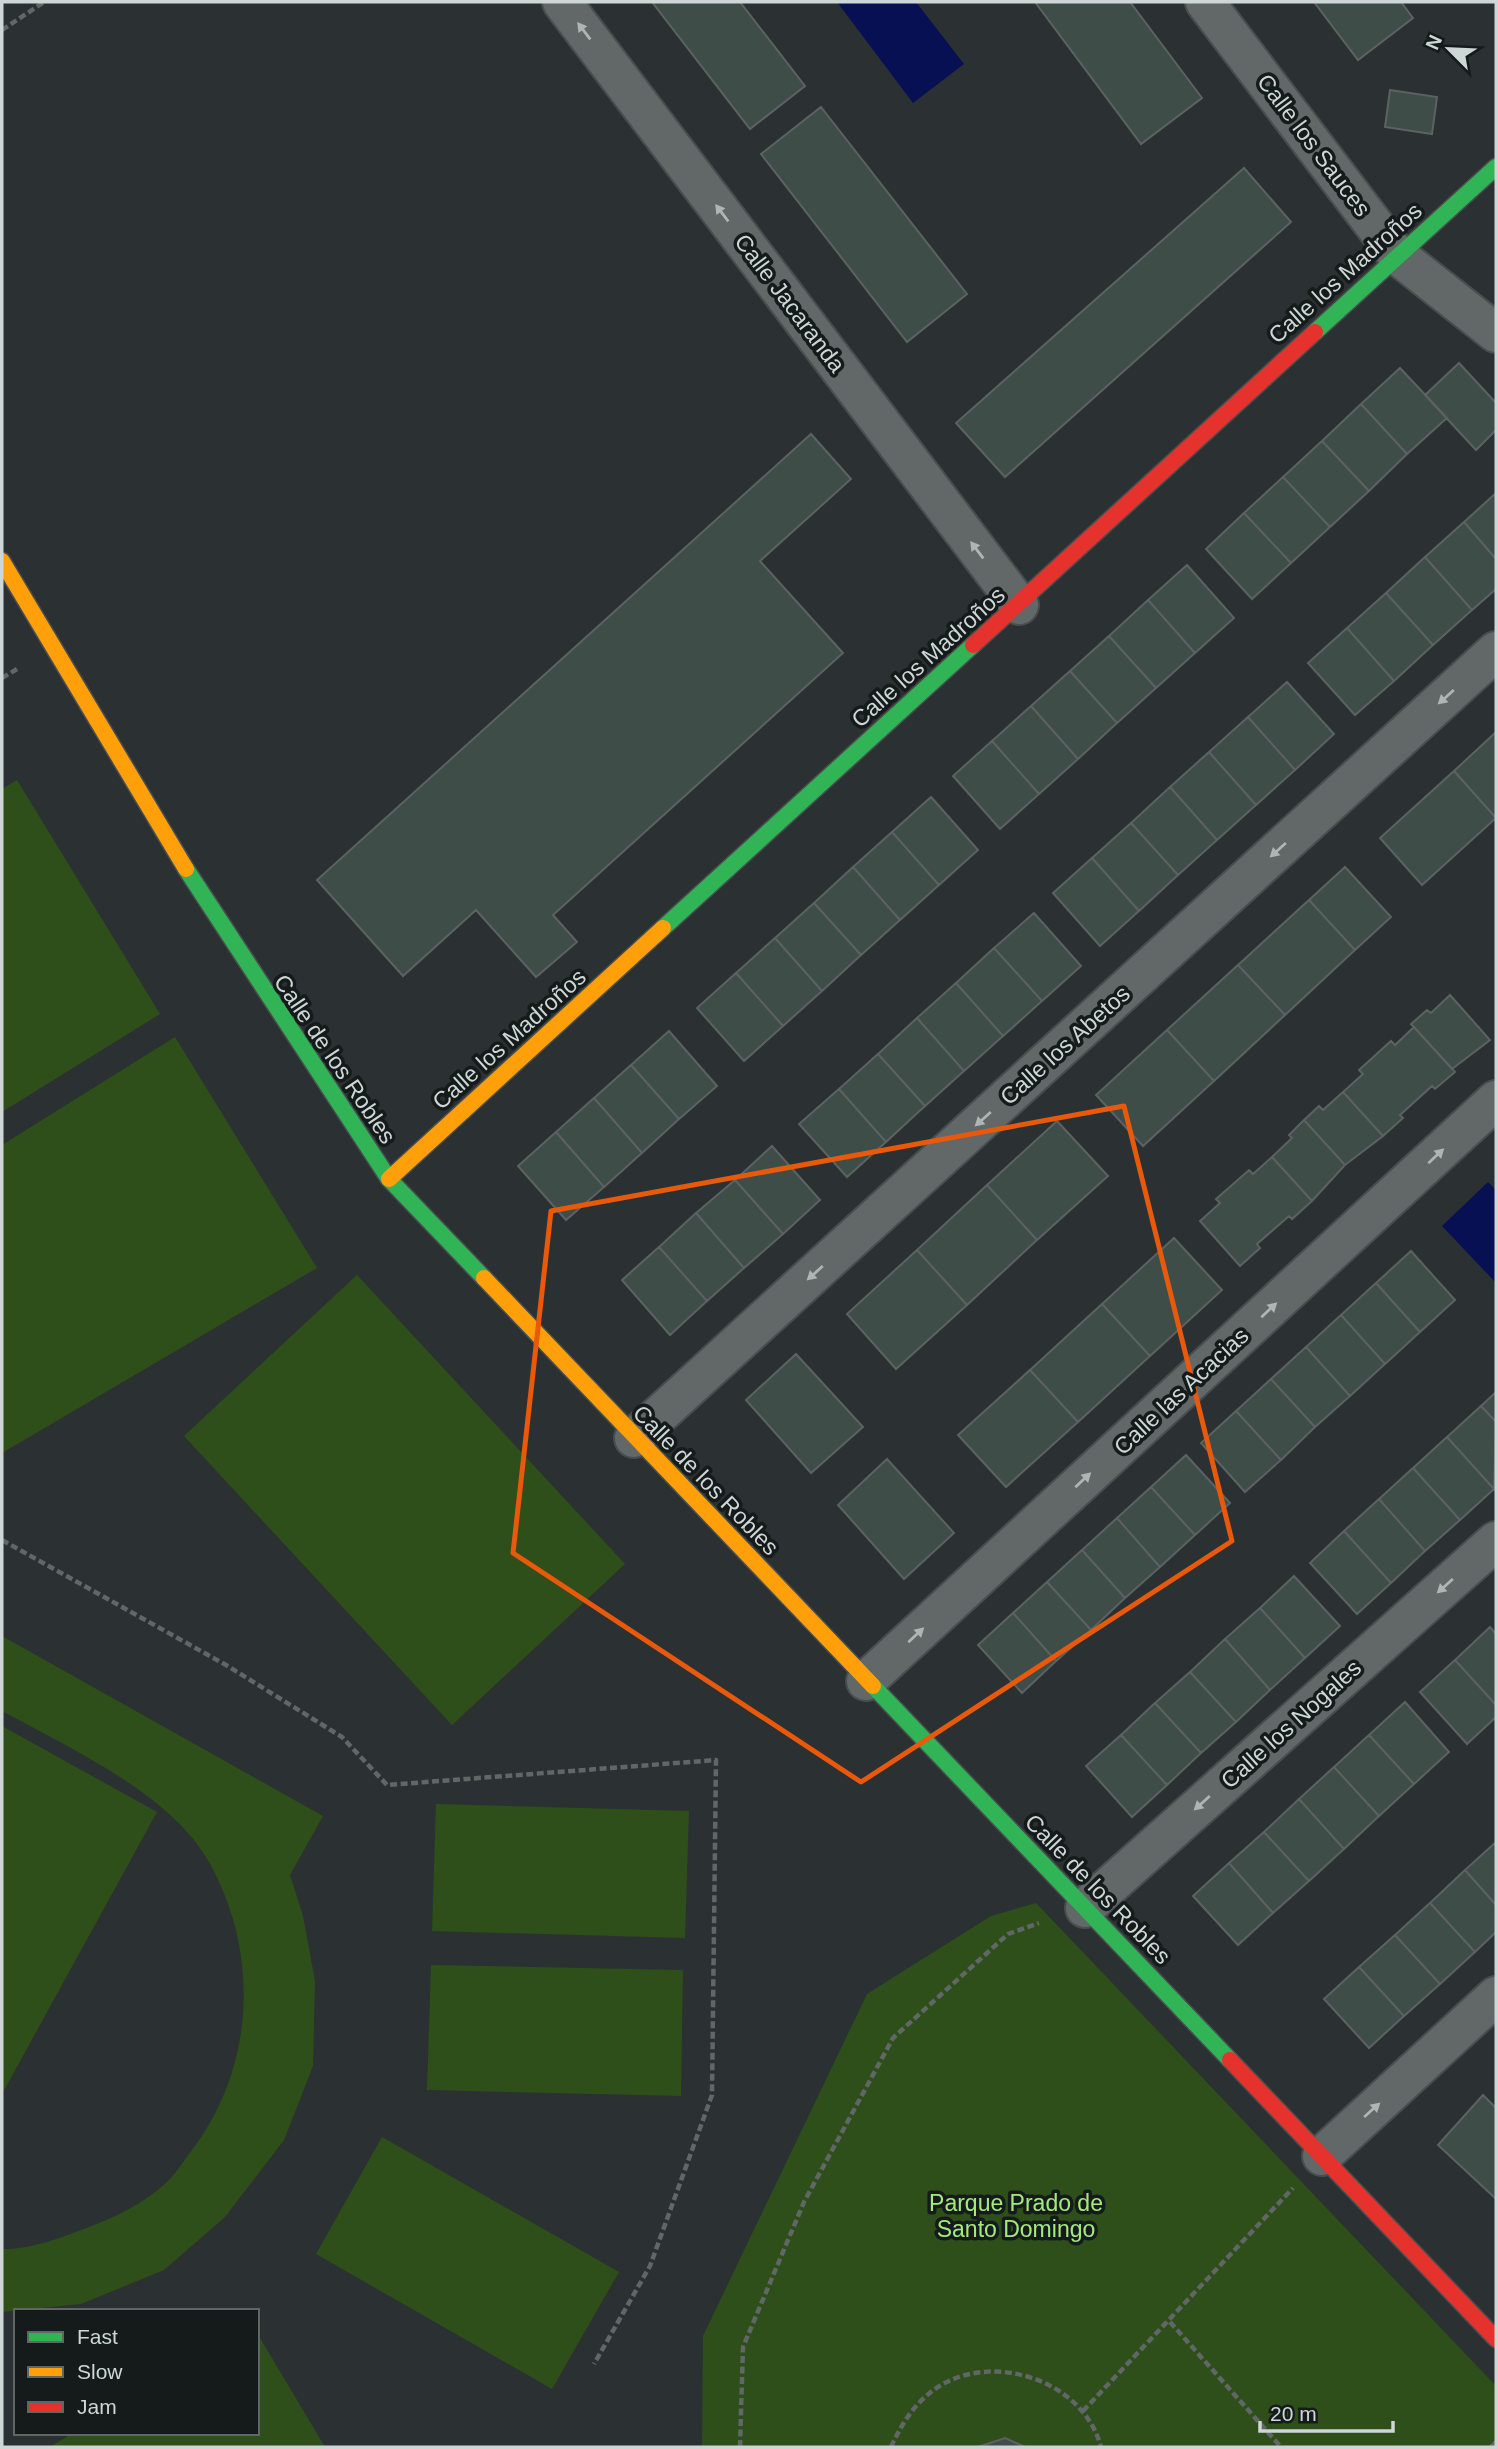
<svg xmlns="http://www.w3.org/2000/svg" width="1498" height="2449" font-family="Arial,sans-serif">
	<rect width="100%" height="100%" fill="#2b3132"/>
	<path fill="#2e4f19" d="M17 780 160 1014 2 1112V789Z
		M175 1037 317 1268 2 1453V1145Z
		M357 1275 625 1564 452 1725 184 1436Z
		M2 1636 323 1816 290 1875 303 1916 315 1981 313 2066 284 2140 225 2217 164 2270 81 2304 2 2312V2249C30 2250 63 2237 89 2227 116 2217 144 2203 166 2183 175 2175 182 2163 189 2154 255 2070 261 1955 209 1862 170 1793 69 1748 2 1711Z
		M2 1726 157 1812 2 2094Z
		M436 1804 689 1811 685 1938 432 1931Z
		M1036 1903 1496 2386V2447H702L703 2336 867 1994 991 1916Z
		M431 1965 683 1970 681 2096 427 2090Z
		M382 2137 619 2272 552 2389 316 2254Z
		M257 2333 325 2447H50L73 2433H257Z"/>
	<path fill="#081054" d="M837 2H916L964 64 913 103Z
		M1488 1182 1496 1190V1283L1442 1226Z"/>
	<path fill="#3f4d49" stroke="#5c6261" stroke-width="2" d="M652 2H740L805 86 750 129Z
		M1035 2H1130L1202 98 1141 144Z
		M1314 2H1401L1413 18 1358 60Z
		M1390 90 1437 97 1432 134 1385 127Z
		M821 107 967 294 907 342 761 154Z
		M1244 168 1291 222 1005 477 956 423Z
		M1459 363 1496 403V430L1476 450 1425 395Z
		M1400 368 1447 418 1407 454 1361 404Z
		M1361 404 1407 454 1369 491 1322 441Z
		M811 434 851 479 760 561 843 653 553 915 577 942 536 977 476 910 403 976 317 880Z
		M1322 441 1369 491 1330 527 1283 477Z
		M1283 477 1330 527 1291 563 1244 513Z
		M1496 493V559L1464 522Z
		M1244 513 1291 563 1252 599 1206 549Z
		M1464 522 1496 559V589L1472 610 1425 557Z
		M1425 557 1472 610 1433 645 1386 593Z
		M1187 565 1234 618 1195 653 1148 600Z
		M1386 593 1433 645 1394 681 1347 628Z
		M1148 600 1195 653 1156 688 1109 636Z
		M1347 628 1394 681 1355 715 1308 663Z
		M1109 636 1156 688 1117 723 1070 671Z
		M1070 671 1117 723 1078 759 1031 706Z
		M1287 682 1334 734 1295 770 1248 717Z
		M1031 706 1078 759 1039 794 992 741Z
		M1248 717 1295 770 1256 805 1209 752Z
		M1496 732V818L1454 771Z
		M992 741 1039 794 1000 829 953 776Z
		M1209 752 1256 805 1217 840 1170 787Z
		M1454 771 1496 818 1422 885 1380 838Z
		M1170 787 1217 840 1178 875 1131 823Z
		M931 797 978 850 939 885 892 832Z
		M1131 823 1178 875 1139 911 1092 858Z
		M892 832 939 885 900 920 853 867Z
		M1092 858 1139 911 1100 946 1053 893Z
		M853 867 900 920 861 955 814 903Z
		M1345 867 1391 917 1355 950 1309 900Z
		M1309 900 1355 950 1285 1015 1238 965Z
		M814 903 861 955 822 991 775 938Z
		M1034 913 1081 966 1042 1001 994 948Z
		M775 938 822 991 783 1026 736 973Z
		M994 948 1042 1001 1003 1036 956 983Z
		M1238 965 1285 1015 1214 1081 1167 1030Z
		M736 973 783 1026 744 1061 697 1008Z
		M956 983 1003 1036 964 1071 917 1018Z
		M1450 995 1490 1040 1452 1069 1411 1024 1427 1010 1431 1013Z
		M917 1018 964 1071 925 1106 878 1054Z
		M1414 1027 1455 1072 1435 1089 1432 1086 1400 1115 1403 1118 1383 1136 1343 1092 1363 1074 1359 1070 1391 1041 1395 1045Z
		M1167 1030 1214 1081 1143 1146 1096 1095Z
		M669 1031 717 1086 679 1119 631 1065Z
		M878 1054 925 1106 886 1142 839 1089Z
		M631 1065 679 1119 642 1153 594 1098Z
		M839 1089 886 1142 847 1177 799 1124Z
		M1343 1092 1383 1136 1345 1165 1304 1120 1319 1106 1323 1110Z
		M594 1098 642 1153 604 1187 556 1132Z
		M1304 1120 1345 1165 1312 1201 1272 1157 1292 1138 1289 1135Z
		M1057 1121 1108 1176 1037 1240 987 1185Z
		M556 1132 604 1187 566 1220 518 1166Z
		M772 1146 820 1200 783 1234 735 1180Z
		M1272 1157 1312 1201 1292 1219 1289 1216 1257 1244 1260 1248 1240 1266 1200 1221 1220 1203 1216 1199 1249 1170 1253 1174Z
		M735 1180 783 1234 744 1268 696 1213Z
		M987 1185 1037 1240 967 1305 917 1250Z
		M696 1213 744 1268 707 1301 659 1247Z
		M1174 1238 1222 1290 1150 1356 1102 1304Z
		M659 1247 707 1301 670 1335 622 1280Z
		M917 1250 967 1305 896 1369 847 1314Z
		M1411 1251 1455 1300 1420 1332 1376 1283Z
		M1376 1283 1420 1332 1385 1364 1341 1315Z
		M1102 1304 1150 1356 1078 1422 1030 1370Z
		M1341 1315 1385 1364 1350 1396 1306 1347Z
		M1306 1347 1350 1396 1315 1427 1271 1379Z
		M796 1354 863 1427 811 1473 746 1400Z
		M1030 1370 1078 1422 1006 1487 958 1435Z
		M1271 1379 1315 1427 1281 1460 1236 1411Z
		M1496 1392V1422L1481 1406Z
		M1481 1406 1496 1422 1494 1489 1447 1437Z
		M1236 1411 1281 1460 1245 1492 1201 1443Z
		M1447 1437 1494 1489 1460 1520 1413 1468Z
		M1186 1455 1230 1503 1195 1535 1151 1487Z
		M887 1459 954 1533 904 1579 838 1505Z
		M1413 1468 1460 1520 1425 1551 1379 1499Z
		M1151 1487 1195 1535 1160 1567 1117 1518Z
		M1379 1499 1425 1551 1391 1583 1344 1531Z
		M1117 1518 1160 1567 1125 1598 1082 1550Z
		M1344 1531 1391 1583 1357 1614 1310 1563Z
		M1082 1550 1125 1598 1091 1630 1047 1582Z
		M1294 1576 1340 1626 1305 1658 1260 1608Z
		M1047 1582 1091 1630 1056 1661 1013 1613Z
		M1260 1608 1305 1658 1270 1690 1225 1639Z
		M1013 1613 1056 1661 1022 1693 978 1645Z
		M1490 1627 1496 1634V1705L1455 1660Z
		M1225 1639 1270 1690 1236 1722 1190 1672Z
		M1455 1660 1496 1705V1717L1467 1744 1420 1692Z
		M1190 1672 1236 1722 1201 1753 1155 1703Z
		M1405 1702 1449 1752 1414 1784 1369 1735Z
		M1155 1703 1201 1753 1167 1785 1121 1735Z
		M1121 1735 1167 1785 1132 1817 1086 1766Z
		M1369 1735 1414 1784 1379 1816 1334 1767Z
		M1334 1767 1379 1816 1344 1849 1299 1799Z
		M1299 1799 1344 1849 1309 1881 1264 1832Z
		M1264 1832 1309 1881 1273 1913 1229 1863Z
		M1496 1842V1905L1465 1870Z
		M1229 1863 1273 1913 1238 1945 1193 1896Z
		M1465 1870 1496 1905V1932L1475 1952 1430 1903Z
		M1430 1903 1475 1952 1440 1984 1395 1935Z
		M1395 1935 1440 1984 1404 2016 1359 1967Z
		M1359 1967 1404 2016 1369 2048 1324 1999Z
		M1483 2095 1496 2108V2199L1438 2145Z
		M1005 2438 1025 2447H978Z"/>
	<g fill="none" stroke-linecap="round" stroke-linejoin="round">
		<defs>
			<path id="street" d="M562 2 1019 605
				M1205 2 1397 255 1496 333
				M634 1438 1496 651
				M866 1681 1496 1100
				M1085 1908 1496 1541
				M1322 2156 1496 1996"/>
			<path id="fast" d="M1315 332 1496 167
				M186 869 389 1179 484 1278
				M663 928 973 645
				M873 1686 1230 2060"/>
			<path id="slow" d="M2 561 186 869
				M389 1179 663 928
				M484 1278 873 1686"/>
			<path id="jam" d="M973 645 1315 332
				M1230 2060 1496 2339"/>
		</defs>
		<use href="#street" stroke="#484e4f" stroke-width="42"/>
		<use href="#fast" stroke="#484e4f" stroke-width="19"/>
		<use href="#slow" stroke="#484e4f" stroke-width="19"/>
		<use href="#jam" stroke="#484e4f" stroke-width="19"/>
		<path stroke="#616667" stroke-width="4.5" stroke-dasharray="7 3.5" stroke-linecap="butt" d="M2 30 44 2
			M2 678 17 669
			M2 1540 226 1665 342 1737 387 1785 716 1760 712 2095 650 2266 594 2364
			M1170 2322 1281 2447
			M1083 2411 1293 2188
			M740 2447 743 2347 804 2202 893 2038 1008 1934 1039 1923
			M891 2447C900 2428 909 2412 924 2398 978 2346 1082 2375 1101 2447
			M1491 2447 1496 2442"/>
		<use href="#street" stroke="#626768" stroke-width="38"/>
		<use href="#fast" stroke="#30b455" stroke-width="16"/>
		<use href="#slow" stroke="#ff9f0a" stroke-width="16"/>
		<use href="#jam" stroke="#e5322d" stroke-width="16"/>
	</g>
	<defs><path id="oneway-solid" d="M-6-.8H1V-3.2L6.5 0L1 3.2V.8H-6Z" transform="scale(1.75)"/></defs>
	<g fill="#aeb5b5">
		<use href="#oneway-solid" transform="translate(584 31) rotate(-127)"/>
		<use href="#oneway-solid" transform="translate(722 213) rotate(-127)"/>
		<use href="#oneway-solid" transform="translate(977 550) rotate(-127)"/>
		<use href="#oneway-solid" transform="translate(1446 697) rotate(138)"/>
		<use href="#oneway-solid" transform="translate(1278 850) rotate(138)"/>
		<use href="#oneway-solid" transform="translate(983 1119) rotate(138)"/>
		<use href="#oneway-solid" transform="translate(1436 1156) rotate(-43)"/>
		<use href="#oneway-solid" transform="translate(815 1273) rotate(138)"/>
		<use href="#oneway-solid" transform="translate(1269 1310) rotate(-43)"/>
		<use href="#oneway-solid" transform="translate(1083 1480) rotate(-43)"/>
		<use href="#oneway-solid" transform="translate(1445 1586) rotate(138)"/>
		<use href="#oneway-solid" transform="translate(916 1635) rotate(-43)"/>
		<use href="#oneway-solid" transform="translate(1202 1803) rotate(138)"/>
		<use href="#oneway-solid" transform="translate(1372 2110) rotate(-42)"/>
	</g>
	<path fill="none" stroke="#e8590c" stroke-width="5" stroke-linejoin="round" d="M1124 1106 1232 1541 861 1782 513 1553 551 1211Z"/>
	<g text-anchor="middle" dominant-baseline="central" stroke-width="7" stroke-linejoin="round" paint-order="stroke">
		<g font-size="23" fill="#ced6d6" stroke="#151b1b">
			<text transform="translate(1314 145) rotate(53)">Calle los Sauces</text>
			<text transform="translate(1345 273) rotate(-42)">Calle los Madroños</text>
			<text transform="translate(790 303) rotate(53)">Calle Jacaranda</text>
			<text transform="translate(928 657) rotate(-42)">Calle los Madroños</text>
			<text transform="translate(509 1039) rotate(-42)">Calle los Madroños</text>
			<text transform="translate(1065 1045) rotate(-42)">Calle los Abetos</text>
			<text transform="translate(335 1059) rotate(56)">Calle de los Robles</text>
			<text transform="translate(1181 1391) rotate(-43)">Calle las Acacias</text>
			<text transform="translate(706 1480) rotate(46)">Calle de los Robles</text>
			<text transform="translate(1291 1724) rotate(-42)">Calle los Nogales</text>
			<text transform="translate(1098 1889) rotate(46)">Calle de los Robles</text>
		</g>
		<g font-size="23" fill="#a3e97c" stroke="#151b1b">
			<text x="1016" y="2203">Parque Prado de<tspan x="1016" dy="26">Santo Domingo</tspan></text>
		</g>
	</g>
	<rect width="1498" height="2449" fill="none" stroke="#ced6d6" stroke-width="7"/>
	<rect x="14" y="2309" width="245" height="126" fill="#151b1b" stroke="#5f6666" stroke-width="2"/>
	<rect x="28" y="2332" width="35" height="10" fill="#30b455" stroke="#5f6666" stroke-width="2"/>
	<text x="77" y="2344" font-size="21" fill="#ced6d6">Fast</text>
	<rect x="28" y="2367" width="35" height="10" fill="#ff9f0a" stroke="#5f6666" stroke-width="2"/>
	<text x="77" y="2379" font-size="21" fill="#ced6d6">Slow</text>
	<rect x="28" y="2402" width="35" height="10" fill="#e5322d" stroke="#5f6666" stroke-width="2"/>
	<text x="77" y="2414" font-size="21" fill="#ced6d6">Jam</text>
	<g transform="translate(1449 49) rotate(294)" stroke="#151b1b" stroke-width="5" paint-order="stroke">
	<path d="M0-5L12 26L0 18L-12 26Z" fill="#ced6d6"/>
	<text y="-10" font-size="19" font-weight="bold" text-anchor="middle" fill="#ced6d6">N</text>
	</g>
	<path d="M1260 2421v10h133v-10" fill="none" stroke="#ced6d6" stroke-width="3.5"/>
	<text x="1270" y="2421" font-size="21" fill="#ced6d6" stroke="#151b1b" stroke-width="5" paint-order="stroke">20 m</text>
</svg>
